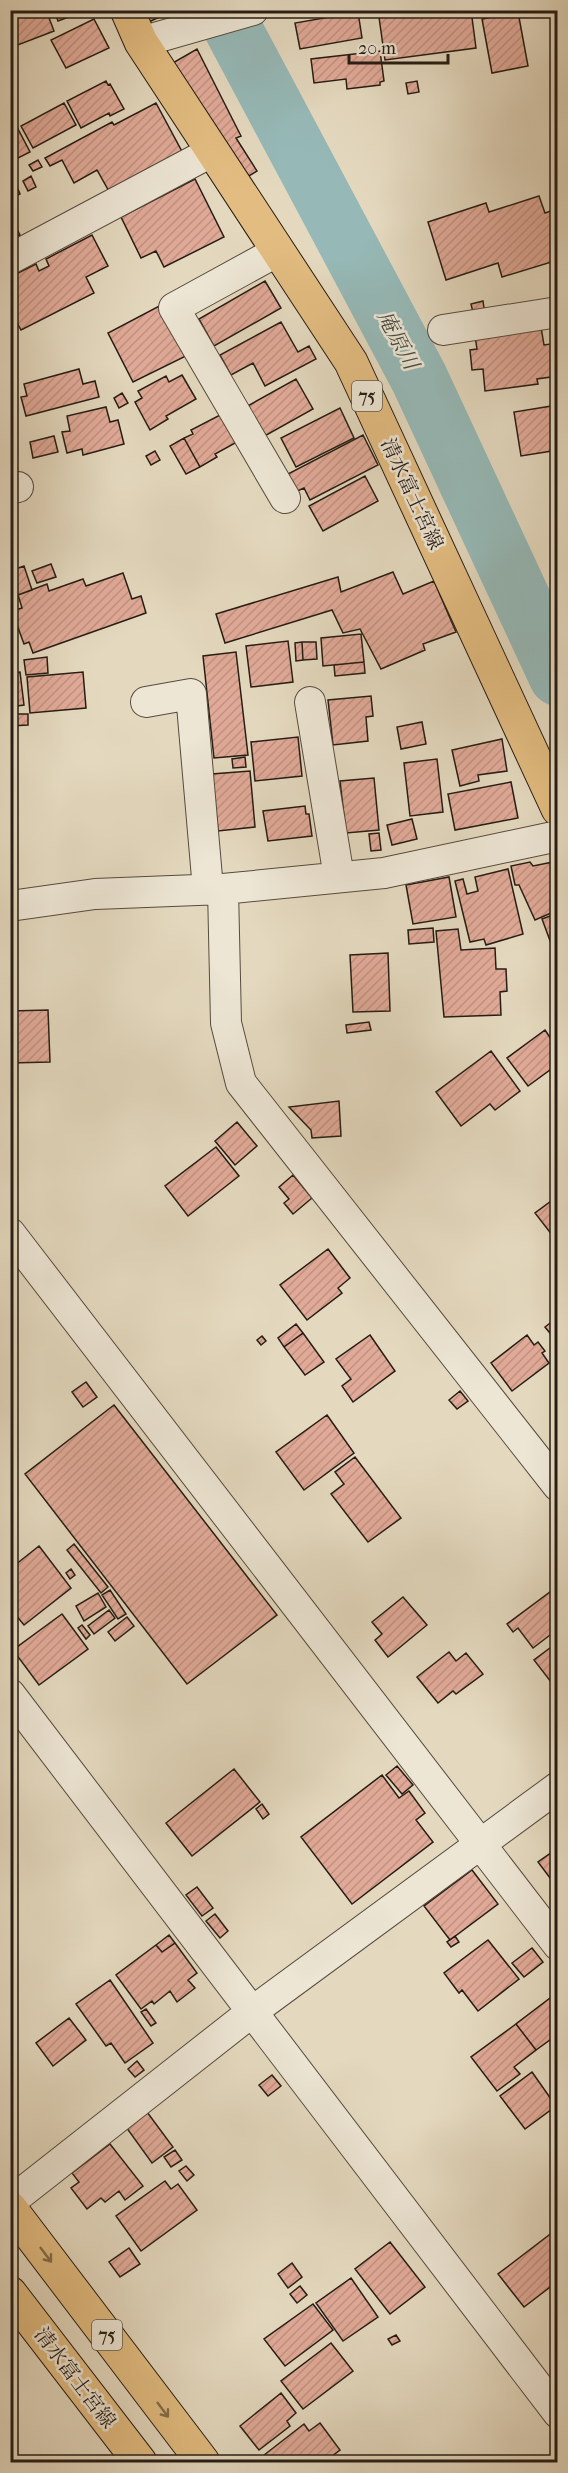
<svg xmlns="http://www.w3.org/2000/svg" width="568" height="2473" font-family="'IM FELL French Canon','Noto Serif JP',serif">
	<defs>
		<pattern id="building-hatch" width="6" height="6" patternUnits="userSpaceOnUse" patternTransform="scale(1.5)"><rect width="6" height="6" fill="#e1aa98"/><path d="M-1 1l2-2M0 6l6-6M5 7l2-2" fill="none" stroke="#c19282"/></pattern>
	</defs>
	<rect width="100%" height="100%" fill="#e4d9bf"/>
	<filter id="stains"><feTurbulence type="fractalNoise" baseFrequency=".00333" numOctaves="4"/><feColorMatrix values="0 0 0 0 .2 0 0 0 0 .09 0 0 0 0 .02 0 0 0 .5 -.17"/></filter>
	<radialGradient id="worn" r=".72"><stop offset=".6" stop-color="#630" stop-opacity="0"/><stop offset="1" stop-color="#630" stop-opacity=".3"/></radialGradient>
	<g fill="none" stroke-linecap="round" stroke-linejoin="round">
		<path stroke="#96b9b7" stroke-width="58" d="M223 10 419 378 558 677"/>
	</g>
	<path fill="url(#building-hatch)" stroke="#261c14" stroke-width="1.5" d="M10 10H46L54 31 10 48Z
		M54 10H72L74 15 58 21Z
		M143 10H174L149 22Z
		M378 10H471L476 48 385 60Z
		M358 12 362 38 300 49 295 23Z
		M518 12 528 66 492 73 482 19Z
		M94 19 109 48 66 68 51 40Z
		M197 49 241 136 236 138 257 171 244 179 171 64Z
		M380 51 384 81 380 82V85L347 89 346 79 314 83 311 59Z
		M106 81 108 85 110 84 124 109 110 116 109 113 81 128 67 101Z
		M417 81 419 92 408 94 406 83Z
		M64 103 76 125 33 148 21 126Z
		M156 103 186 159 110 193 97 170 74 183 62 160 50 166 45 158 112 122 114 125Z
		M17 127 30 152 10 162V131Z
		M38 160 42 167 33 171 29 165Z
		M12 175 20 194 10 199V176Z
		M31 176 36 187 28 191 23 181Z
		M195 179 224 237 164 267 156 251 141 258 121 217Z
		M539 196 545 213 554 210 558 222V260L502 277 498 263 446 280 428 222 486 203 489 212Z
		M10 215 20 235 10 239Z
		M92 235 108 266 86 277 94 293 21 330 10 310V277L36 264 39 271 49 266 46 259Z
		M265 281 281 308 214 346 199 319Z
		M483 301 485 315 474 317 471 304Z
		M165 303 190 354 133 382 108 333Z
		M281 322 298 352 309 346 316 359 265 386 253 363 231 375 220 355Z
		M541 327 544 345 558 343V376L537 379 538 384 485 391 483 369 472 370 470 350 477 349 475 336Z
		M79 369 83 384 95 381 99 397 26 416 21 397 27 396 24 384Z
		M182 375 196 399 166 416 168 419 150 430 135 402 142 398 138 391 166 376 169 382Z
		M296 379 313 409 261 438 244 408Z
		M122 393 128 403 119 408 114 398Z
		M558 405V450L521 456 514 412Z
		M106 407 110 422 118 420 124 444 83 455 82 449 67 453 62 432 70 431 67 416Z
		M340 408 354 438 296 467 281 438Z
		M222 414 237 442 215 454 217 457 200 467 184 438 193 434 191 430Z
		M363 435 378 465 310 500 304 488 295 492 286 475Z
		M54 436 58 452 33 458 30 442Z
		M184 438 200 467 186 474 170 446Z
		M155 451 160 460 151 465 146 456Z
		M365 476 378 501 323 531 309 506Z
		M51 564 56 577 37 583 32 571Z
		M24 566 32 590 18 595 10 571Z
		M393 572 403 594 434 581 456 632 423 644 425 650 381 669 360 629 343 633 332 610 225 643 216 614 338 577 341 592Z
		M123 573 132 599 141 596 146 613 33 653 29 642 24 644 12 611 22 608 18 595 47 584 49 591 83 579 86 586Z
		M361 634 364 662 323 666 321 638Z
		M288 641 293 682 251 687 246 646Z
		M302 642H316L317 659 303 660Z
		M302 642 303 660 296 661 295 643Z
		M236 652 248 755 214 758 203 656Z
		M47 657 48 673 26 675 24 660Z
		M364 662 365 673 335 676 334 665Z
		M20 672 24 705 10 707V673Z
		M83 672 86 708 30 713 27 677Z
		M371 696 373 716 366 717 368 741 333 745 328 700Z
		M10 714H28V725L10 726Z
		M422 722 426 744 401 749 397 727Z
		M298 737 302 776 255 781 251 742Z
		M502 739 507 771 478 775 479 781 460 786 452 750Z
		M245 757 246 767 233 768 232 759Z
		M437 759 443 812 410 816 404 763Z
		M250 771 255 827 218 831 212 774Z
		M374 778 379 830 346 833 340 781Z
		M511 782 518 818 455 830 448 794Z
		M305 806 306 814H309L312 836 268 841 263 811Z
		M412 819 417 839 392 845 387 825Z
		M379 833 381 850 371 851 369 834Z
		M558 861V910L535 920 519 885H515L511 866 530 862 533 866Z
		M508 869 523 934 486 945 484 939 470 942 455 881 463 879 467 894 478 891 475 877Z
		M449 877 456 917 413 924 406 885Z
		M558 913V944L552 946 542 919Z
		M433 928 434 942 409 944 408 930Z
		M458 929 461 950 495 948 496 969H506L507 991 500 992 501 1015 444 1017 436 931Z
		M10 952 15 973H10Z
		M388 953 390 1011 353 1012 350 955Z
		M48 1010 50 1062 10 1063V1011Z
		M369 1022 371 1030 347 1033 346 1025Z
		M545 1030 553 1042 558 1039V1064L528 1086 507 1058Z
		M491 1051 520 1091 495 1110 490 1104 461 1126 436 1092Z
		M339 1101 341 1136 312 1138 311 1130 289 1107Z
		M237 1122 257 1146 235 1165 215 1141Z
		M216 1147 239 1176 188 1216 165 1186Z
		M293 1175 312 1198 293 1214 284 1203 289 1199 279 1187Z
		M558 1196V1239L556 1240 535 1213Z
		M328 1249 350 1278 338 1288 342 1293 307 1320 280 1285Z
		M558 1317V1343L545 1327Z
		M296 1324 303 1333 284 1347 278 1338Z
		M303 1333 324 1362 305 1375 284 1347Z
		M370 1335 395 1371 353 1402 342 1386 351 1379 336 1359Z
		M527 1335 534 1345 538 1342 545 1351 542 1353 549 1363 512 1391 491 1363Z
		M262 1336 266 1341 261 1345 257 1340Z
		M86 1382 97 1397 83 1407 72 1392Z
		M460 1391 468 1401 457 1409 449 1400Z
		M114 1405 277 1615 187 1684 25 1474Z
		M327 1415 354 1453 304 1490 276 1452Z
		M355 1457 401 1518 368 1542 331 1494 344 1484 335 1472Z
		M74 1544 108 1587 101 1593 67 1550Z
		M39 1546 71 1588 24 1625 10 1608V1569Z
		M71 1569 75 1575 70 1579 66 1573Z
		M558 1586V1629L533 1648 518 1628 513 1632 507 1624Z
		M110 1590 126 1614 118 1619 102 1595Z
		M98 1593 106 1607 84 1621 76 1606Z
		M403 1597 427 1625 388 1657 375 1640 382 1634 372 1622Z
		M109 1610 115 1618 94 1634 88 1626Z
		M62 1614 88 1649 39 1685 13 1650Z
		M127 1617 134 1626 115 1641 108 1632Z
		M82 1625 90 1635 86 1639 78 1628Z
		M558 1642V1691L534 1660Z
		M449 1652 456 1661 466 1653 483 1674 456 1694 453 1691 438 1703 417 1677Z
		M397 1766 413 1785 402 1794 386 1775Z
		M234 1769 260 1802 192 1856 166 1823Z
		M382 1775 399 1798 409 1791 425 1813 416 1820 433 1842 352 1904 301 1837Z
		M262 1804 269 1814 263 1819 256 1809Z
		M558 1848V1872L550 1878 538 1862Z
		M472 1870 498 1904 450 1940 424 1906Z
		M197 1887 213 1908 202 1916 186 1895Z
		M215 1914 228 1931 220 1938 206 1921Z
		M169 1935 175 1943 162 1952 156 1945Z
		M455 1936 459 1942 451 1947 447 1942Z
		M488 1940 519 1979 478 2011 462 1990 459 1993 444 1973Z
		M175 1943 197 1973 188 1980 195 1988 177 2002 170 1991 154 2004 152 2001 141 2009 116 1975 156 1945 162 1952Z
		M532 1948 543 1962 524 1977 512 1963Z
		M110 1980 153 2043 125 2063 111 2043 106 2046 76 2004Z
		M558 1992V2034L536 2050 516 2024Z
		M146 2009 156 2023 151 2026 141 2012Z
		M69 2018 86 2040 53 2066 36 2043Z
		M516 2024 536 2050 514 2067 520 2074 497 2091 471 2057Z
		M137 2061 144 2070 135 2077 128 2069Z
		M532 2072 556 2106 525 2129 500 2096Z
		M272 2075 281 2086 268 2096 259 2085Z
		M147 2112 173 2147 152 2163 126 2127Z
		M110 2144 143 2186 125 2200 119 2191 105 2202 101 2198 87 2209 71 2188 79 2182 72 2173Z
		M175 2150 182 2160 171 2167 164 2157Z
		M186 2166 194 2175 187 2181 179 2171Z
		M165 2181 171 2189 178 2184 197 2210 141 2251 116 2216Z
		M553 2232 558 2237V2281L524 2307 498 2274Z
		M390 2242 425 2287 390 2314 355 2269Z
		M129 2248 140 2264 120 2277 109 2262Z
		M292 2263 302 2277 288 2288 278 2274Z
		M351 2278 378 2317 343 2341 316 2303Z
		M300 2286 307 2295 297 2303 290 2294Z
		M313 2304 333 2330 285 2366 264 2339Z
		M396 2335 400 2341 392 2345 388 2339Z
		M331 2343 353 2371 303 2409 281 2381Z
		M281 2393 296 2413 287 2421 290 2426 259 2450 240 2426Z
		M320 2423 340 2450 324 2462H262L259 2459 304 2424 309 2431Z
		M348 2457 352 2462H340Z"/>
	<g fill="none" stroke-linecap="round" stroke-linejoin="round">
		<defs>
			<path id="street" d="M141 42 253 10
				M278 251 174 308 285 498
				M10 259 213 151
				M443 330 558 312
				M10 488 18 487
				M146 702 191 694 208 889
				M310 702 339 877
				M223 889 226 1023 241 1083 558 1486
				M10 906 95 894 223 889 384 873 558 836
				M10 1233 558 1945
				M10 1694 558 2413
				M10 2202 253 2011 558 1787"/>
			<path id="primary" d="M127 10 141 42 351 362 558 809
				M10 2208 203 2462
				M10 2293 140 2462"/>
		</defs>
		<use href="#street" stroke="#564b3f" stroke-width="32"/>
		<use href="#primary" stroke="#261c14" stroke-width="35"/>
		<use href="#street" stroke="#ede6d5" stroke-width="30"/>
		<use href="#primary" stroke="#e2bc80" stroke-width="33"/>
	</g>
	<defs><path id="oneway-shaft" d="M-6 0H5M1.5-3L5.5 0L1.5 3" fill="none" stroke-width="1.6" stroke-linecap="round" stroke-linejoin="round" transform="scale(1.5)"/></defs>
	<g stroke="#846c4a">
		<use href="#oneway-shaft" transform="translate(46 2255) rotate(53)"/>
		<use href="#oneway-shaft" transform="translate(163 2410) rotate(53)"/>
	</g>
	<g text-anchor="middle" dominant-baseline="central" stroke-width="5" stroke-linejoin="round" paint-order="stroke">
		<g fill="#ede6d5" stroke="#62594e" stroke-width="1.5">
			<rect x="352" y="381" width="30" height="30" rx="4.5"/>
			<rect x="92" y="2320" width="30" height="30" rx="4.5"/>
		</g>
		<g font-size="18" font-weight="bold" fill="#261c14">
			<text x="367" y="396">75</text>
			<text x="107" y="2335">75</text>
		</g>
		<g font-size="20" fill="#261c14" stroke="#ede6d5">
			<text transform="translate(412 494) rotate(65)">清水富士宮線</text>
			<text transform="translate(75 2378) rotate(53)">清水富士宮線</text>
		</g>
		<g font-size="21" font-style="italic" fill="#484b45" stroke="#ede6d5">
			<text transform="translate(398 340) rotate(62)">庵原川</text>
		</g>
	</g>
	<rect width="568" height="2473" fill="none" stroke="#e4d9bf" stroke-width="36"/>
	<rect x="12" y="12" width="544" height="2449" fill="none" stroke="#261c14" stroke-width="3"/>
	<rect x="18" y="18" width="532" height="2437" fill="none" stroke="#261c14" stroke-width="1.5"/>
	<path d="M349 54v9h99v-9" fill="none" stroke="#261c14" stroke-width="3"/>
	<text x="358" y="54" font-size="18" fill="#261c14" stroke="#ede6d5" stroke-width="4.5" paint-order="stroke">20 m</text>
	<rect width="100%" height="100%" filter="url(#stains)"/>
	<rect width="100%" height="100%" fill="url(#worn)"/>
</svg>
